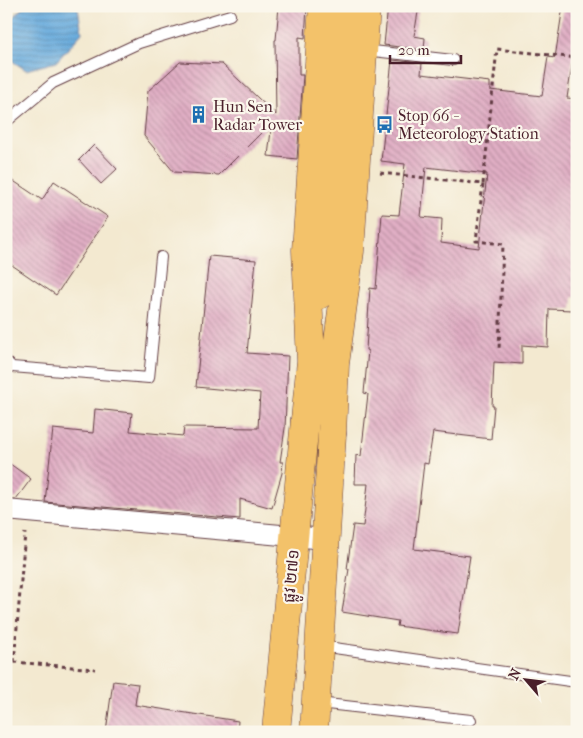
<svg xmlns="http://www.w3.org/2000/svg" width="583" height="738" font-family="'IM FELL French Canon','Noto Sans Khmer',serif">
	<defs>
		<pattern id="water-rules" width="6" height="5" patternUnits="userSpaceOnUse" patternTransform="scale(1.25)"><rect width="6" height="5" fill="#68abdd"/><path d="M0 2.5h6" fill="none" stroke="#588bb3"/></pattern>
		<pattern id="building-back-hatch" width="6" height="6" patternUnits="userSpaceOnUse" patternTransform="scale(1.25)"><rect width="6" height="6" fill="#e1afc5"/><path d="M-1 5l2 2M0 0l6 6M5-1l2 2" fill="none" stroke="#b88ea0"/></pattern>
	</defs>
	<rect width="100%" height="100%" fill="#fbf7ec"/>
	<filter id="ink" filterUnits="userSpaceOnUse"><feTurbulence type="fractalNoise" baseFrequency=".02" numOctaves="2"/><feDisplacementMap in="SourceGraphic" scale="10" xChannelSelector="R" yChannelSelector="G"/><feConvolveMatrix kernelMatrix="1 2 1 2 8 2 1 2 1" color-interpolation-filters="sRGB"/></filter>
	<filter id="wash" filterUnits="userSpaceOnUse"><feTurbulence type="fractalNoise" baseFrequency=".0096" numOctaves="4" result="noise"/><feDisplacementMap in="SourceGraphic" scale="20" xChannelSelector="R" yChannelSelector="G"/><feGaussianBlur stdDeviation="1.12" result="paint"/><feColorMatrix in="noise" values="0 0 0 0 0 0 0 0 0 0 0 0 0 0 0 0 0 1.4 0 .05"/><feComposite in="paint" operator="in"/></filter>
	<g filter="url(#wash)">
		<rect width="100%" height="100%" fill="#f3e9d0"/>
		<path fill="url(#water-rules)" stroke="#596584" d="M25 6H76L78 8 82 33 56 62 26 70 6 57V24Z"/>
		<g id="blocks">
			<path fill="url(#building-back-hatch)" fill-rule="evenodd" d="M279 6H307L305 38 299 37V75H303L297 159 268 156 272 122 219 175 174 172 144 136 148 91 180 62 222 64 276 115 275 40H276Z
				M388 6H419L414 36 425 38 424 50 384 45Z
				M563 6H577V33L567 98 577 99V297H573L572 310 549 309 548 347 522 345V364L494 362 492 406H494L491 439 433 432 428 464 424 463 414 549 470 556 458 634 397 626 398 621 342 612 349 569H347L353 525 363 526 368 484H355L356 455 361 456 368 394 364 393 368 351 366 350 370 288 376 289 382 214 399 215 405 164 381 161 392 60 422 63 421 74 490 82V90L542 96 548 57 555 58ZM426 167 487 174 479 248 441 243 442 219 421 217Z
				M94 145 117 169 101 184 79 160Z
				M6 176 42 200 54 181 108 217 56 295 6 261Z
				M209 256 256 260 247 353 288 356 285 428 280 462H283L282 473 272 508 240 499V519L45 502 53 429 93 433 95 409 132 413 130 431 183 436 184 427 258 428 260 393 196 387Z
				M6 461 31 479 16 499 6 498Z
				M113 681 138 684 135 705 238 721 237 732H106Z"/>
		</g>
	</g>
	<g filter="url(#ink)">
		<use href="#blocks" fill-opacity="0" stroke="#633d44" stroke-width="1"/>
		<g fill="none" stroke-linecap="round" stroke-linejoin="round">
			<defs>
				<path id="lane" d="M364 50 453 60
					M6 122 53 83 139 43 230 15
					M6 361 12 367 149 378 161 257
					M320 646 577 682
					M318 703 471 720"/>
				<path id="street" d="M6 510 325 539"/>
				<path id="primary" d="M276 732 305 420
					M314 732 332 434"/>
				<path id="highway" d="M319 295 327 249 344 6
					M305 420 311 361 306 250 323 6
					M332 434 335 364 350 251 366 6"/>
			</defs>
			<use href="#lane" stroke="#633d44" stroke-width="12"/>
			<use href="#street" stroke="#633d44" stroke-width="22"/>
			<use href="#primary" stroke="#633d44" stroke-width="29"/>
			<use href="#highway" stroke="#633d44" stroke-width="29"/>
			<path stroke="#633d44" stroke-width="3" stroke-dasharray="4 4" stroke-linecap="butt" d="M380 173 483 184 476 241 503 244 499 349
				M483 184 497 49 577 58
				M6 661 14 662 25 533
				M14 662 95 669
				M6 725H8V732"/>
			<use href="#lane" stroke="#fff" stroke-width="10"/>
			<use href="#street" stroke="#fff" stroke-width="20"/>
			<use href="#primary" stroke="#f3c26a" stroke-width="28"/>
			<use href="#highway" stroke="#f3c26a" stroke-width="28"/>
		</g>
	</g>
	<defs>
		<symbol id="building-bare" viewBox="-9 -9 18 18"><path d="M-4-6H4V6H1V3H-1V6H-4ZM-2.5-4.3h1.7v1.8h-1.7ZM.8-4.3h1.7v1.8H.8ZM-2.5-1h1.7V.8h-1.7ZM.8-1h1.7V.8H.8Z" fill="#1f6fb2" stroke="#fbf7ec" stroke-width="2.5" paint-order="stroke"/></symbol>
		<symbol id="bus-bare" viewBox="-9 -9 18 18"><path d="M-5-6H5V4H4V6H2V4H-2V6H-4V4H-5ZM-3.5-4V0h7V-4ZM-3.5 1.2v1.5H-2V1.2ZM2 1.2v1.5H3.5V1.2Z" fill="#1f6fb2" stroke="#fbf7ec" stroke-width="2.5" paint-order="stroke"/></symbol>
	</defs>
	<g fill-rule="evenodd">
		<use href="#building-bare" x="186" y="102" width="25" height="25"/>
		<use href="#bus-bare" x="372" y="112" width="25" height="25"/>
	</g>
	<g text-anchor="middle" dominant-baseline="central" stroke-width="4.5" stroke-linejoin="round" paint-order="stroke">
		<g font-size="16" fill="#4a1f2b" stroke="#fbf7ec" text-anchor="start">
			<text x="213" y="106">Hun Sen<tspan x="213" dy="18">Radar Tower</tspan></text>
			<text x="398" y="115">Stop 66 -<tspan x="398" dy="18">Meteorology Station</tspan></text>
		</g>
		<g font-size="16" fill="#4a1f2b" stroke="#fbf7ec">
			<text transform="translate(291 576) rotate(-85)">ផ្លូវ ២៧១</text>
		</g>
	</g>
	<rect width="583" height="738" fill="none" stroke="#fbf7ec" stroke-width="25"/>
	<g transform="translate(526 680) rotate(298)" stroke="#fbf7ec" stroke-width="4" paint-order="stroke">
	<path d="M0-4L9 19L0 12L-9 19Z" fill="#4a1f2b"/>
	<text y="-8" font-size="14" font-weight="bold" text-anchor="middle" fill="#4a1f2b">N</text>
	</g>
	<path d="M390 55v8h71v-8" fill="none" stroke="#4a1f2b" stroke-width="2.5"/>
	<text x="398" y="55" font-size="15" fill="#4a1f2b" stroke="#fbf7ec" stroke-width="4" paint-order="stroke">20 m</text>
</svg>
